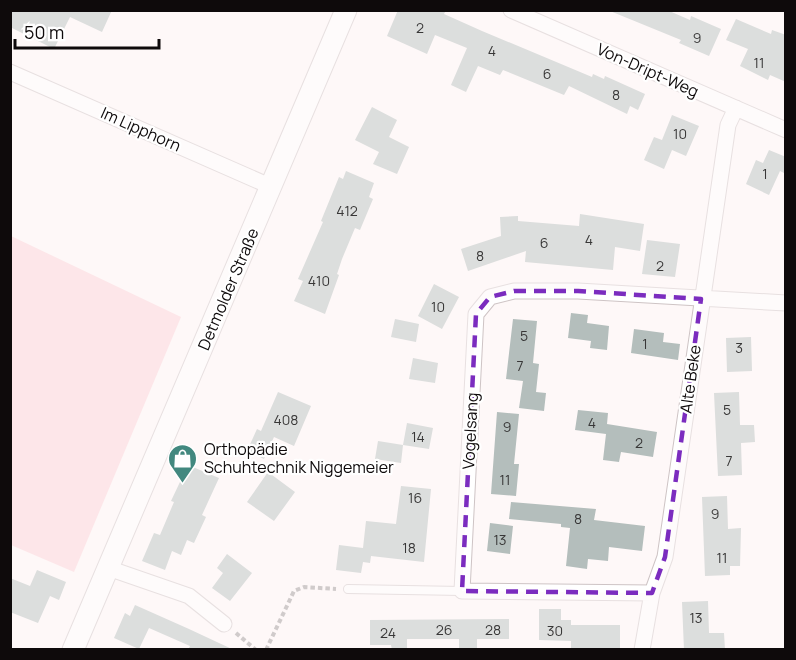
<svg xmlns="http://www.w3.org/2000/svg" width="796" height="660" font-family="Manrope,sans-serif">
	<rect width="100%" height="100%" fill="#fef8f8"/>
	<path fill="#fdd1d7" d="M11 236 181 317 74 572 11 545Z"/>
	<path fill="#b4bebc" d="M10 10H112L102 32 70 17 54 49 10 27Z
		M398 10H446L444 14 482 31 592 77 593 74 604 79 605 76 645 94 638 110 630 106 627 114 569 86 564 95 503 70 500 75 478 66 466 92 451 85 467 48 435 35 427 54 387 36Z
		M667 10 690 20 691 16 721 29 709 56 679 43 681 40 610 11Z
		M736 19 771 34 772 30 786 35V82L770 75 768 80 740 66 748 49 726 40Z
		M372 107 397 120 389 137 409 147 397 174 373 164 379 152 355 140Z
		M672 115 699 126 686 156 672 150 664 169 644 160 654 137 662 140Z
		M769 150 786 157V174L780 171 769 195 746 184 756 160 763 163Z
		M346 171 374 183 369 197 373 199 360 230 355 228 342 259 337 274 339 275 325 314 294 301 303 281 298 279 323 222 321 221 339 177 343 179Z
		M580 214 644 224 640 251 615 247 613 270 525 262 526 251 468 271 461 249 501 236 500 217 518 216V221L579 226Z
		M647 240 680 244 675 277 642 274Z
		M434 284 459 297 442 329 418 316Z
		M571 313 588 315 587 323 609 326 607 350 590 348 591 341 568 338Z
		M395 319 419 324 416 342 391 337Z
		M513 319 537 321 533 363 539 364 536 392 546 393 544 411 519 408 523 381 506 379Z
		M634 329 664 333 663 342 680 344 678 360 631 353Z
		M751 337 752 371 727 372 726 338Z
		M413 358 438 363 435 383 409 379Z
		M278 392 311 406 294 446 274 437 264 459 247 451 257 429 261 431Z
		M739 392 740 425H754L755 442 741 443 742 475 718 476 714 393Z
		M578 410 608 413 607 424 657 432 653 457 621 452 619 462 603 460 606 434 575 430Z
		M497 412 519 414 514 464H519L516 496 491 494Z
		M407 423 433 428 429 449 403 445 401 463 375 459 378 441 403 445Z
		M188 465 219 478 202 515 206 517 194 543 187 540 181 555 172 551 165 570 142 561 154 533 160 535 174 502 171 501Z
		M268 472 295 492 274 521 247 502Z
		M401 486 431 489 424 562 371 556 370 563 363 562 361 573 336 570 339 545 363 548 366 521 396 524Z
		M727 496 728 529 741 528 740 566H730V575L705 576 702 497Z
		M511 502 596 509 594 520 645 526 642 551 609 547 608 561 588 559 587 569 566 566 570 528 561 527V524L509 519Z
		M490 523 513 526 510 554 487 551Z
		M227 554 252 573 230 601 212 588 223 573 217 568Z
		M37 570 66 582 59 600 50 596 38 623 10 612V578L30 586Z
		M708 601 709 633H724L725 650H684L682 602Z
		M135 605 189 629 234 650H188L190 646 149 628 139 649 114 638 125 613 130 616Z
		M539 609H561V620H571V625H620V649L571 650V641L539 640Z
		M509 619V639H477V650H459V639H407V650H392L391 645H370V620Z"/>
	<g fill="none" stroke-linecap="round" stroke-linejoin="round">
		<defs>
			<path id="lane" d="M348 589 462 591"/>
			<path id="street" d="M511 10 786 130
				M10 72 272 187
				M108 568 189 596 224 624
				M652 593 462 591 476 314 490 297 514 291H578L786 303
				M642 650 652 593 665 557 728 125 736 108"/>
			<path id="secondary" d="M73 650 346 10"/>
		</defs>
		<use href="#lane" stroke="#cec4c5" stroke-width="10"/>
		<use href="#street" stroke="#cec4c5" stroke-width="17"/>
		<use href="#secondary" stroke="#cec4c5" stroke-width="23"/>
		<path stroke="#9a9595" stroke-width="4" stroke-dasharray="4.5 3" stroke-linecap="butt" d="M236 633 256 650
			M266 650 294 591 304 587 336 589"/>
		<use href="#lane" stroke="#fff" stroke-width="8"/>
		<use href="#street" stroke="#fff" stroke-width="15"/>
		<use href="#secondary" stroke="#fff" stroke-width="21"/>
	</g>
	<path d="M0 0H796V660H0ZM514 291H578L701 299 665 557 652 593 462 591 476 314 490 297Z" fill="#fef8f8" fill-opacity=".55" fill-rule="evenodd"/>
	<path fill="none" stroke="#7b2cbf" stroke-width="4.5" stroke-dasharray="12 8" stroke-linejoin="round" d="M514 291H578L701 299 665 557 652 593 462 591 476 314 490 297Z"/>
	<defs>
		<symbol id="shop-pin" viewBox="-11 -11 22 30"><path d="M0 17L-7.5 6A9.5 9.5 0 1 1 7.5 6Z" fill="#42887f" stroke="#fff"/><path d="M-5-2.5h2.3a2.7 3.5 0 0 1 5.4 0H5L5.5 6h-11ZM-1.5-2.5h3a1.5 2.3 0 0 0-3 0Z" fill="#fff"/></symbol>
	</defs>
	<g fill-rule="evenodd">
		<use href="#shop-pin" x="166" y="442" width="33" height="45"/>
	</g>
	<g text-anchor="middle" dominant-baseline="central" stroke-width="4.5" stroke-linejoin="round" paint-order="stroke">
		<g font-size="14" fill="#383737">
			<text x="420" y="27">2</text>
			<text x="697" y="37">9</text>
			<text x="492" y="50">4</text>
			<text x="759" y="62">11</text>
			<text x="547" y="73">6</text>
			<text x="616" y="94">8</text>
			<text x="680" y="133">10</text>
			<text x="765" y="173">1</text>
			<text x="347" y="210">412</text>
			<text x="589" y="239">4</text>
			<text x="544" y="242">6</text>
			<text x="480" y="255">8</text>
			<text x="660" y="265">2</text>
			<text x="319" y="280">410</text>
			<text x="438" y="306">10</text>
			<text x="524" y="335">5</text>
			<text x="645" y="343">1</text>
			<text x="739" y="347">3</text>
			<text x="520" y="365">7</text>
			<text x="727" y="409">5</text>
			<text x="286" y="419">408</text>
			<text x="592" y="422">4</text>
			<text x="507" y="426">9</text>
			<text x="418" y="436">14</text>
			<text x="639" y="442">2</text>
			<text x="729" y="460">7</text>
			<text x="505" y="479">11</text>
			<text x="415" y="497">16</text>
			<text x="715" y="513">9</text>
			<text x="578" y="518">8</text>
			<text x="500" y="539">13</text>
			<text x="409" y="547">18</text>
			<text x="722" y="557">11</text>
			<text x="696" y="617">13</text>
			<text x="444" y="629">26</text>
			<text x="493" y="629">28</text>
			<text x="555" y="630">30</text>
			<text x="388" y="632">24</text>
		</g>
		<g font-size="16" fill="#0e0a0b" stroke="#fff">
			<text transform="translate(648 70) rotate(24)">Von-Dript-Weg</text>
			<text transform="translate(141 129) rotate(24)">Im Lipphorn</text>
			<text transform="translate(228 289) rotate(-67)">Detmolder Straße</text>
			<text transform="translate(690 379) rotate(-82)">Alte Beke</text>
			<text transform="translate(470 431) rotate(-87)">Vogelsang</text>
		</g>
		<g font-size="16" fill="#0e0a0b" stroke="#fff" text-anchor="start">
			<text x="204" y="449">Orthopädie<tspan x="204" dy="18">Schuhtechnik Niggemeier</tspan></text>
		</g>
	</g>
	<rect width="796" height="660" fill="none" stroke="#0e0a0b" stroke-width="24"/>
	<path d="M15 39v9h144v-9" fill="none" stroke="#0e0a0b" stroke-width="3"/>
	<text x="24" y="39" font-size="18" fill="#0e0a0b" stroke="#ffffff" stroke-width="4.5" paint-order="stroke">50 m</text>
</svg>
